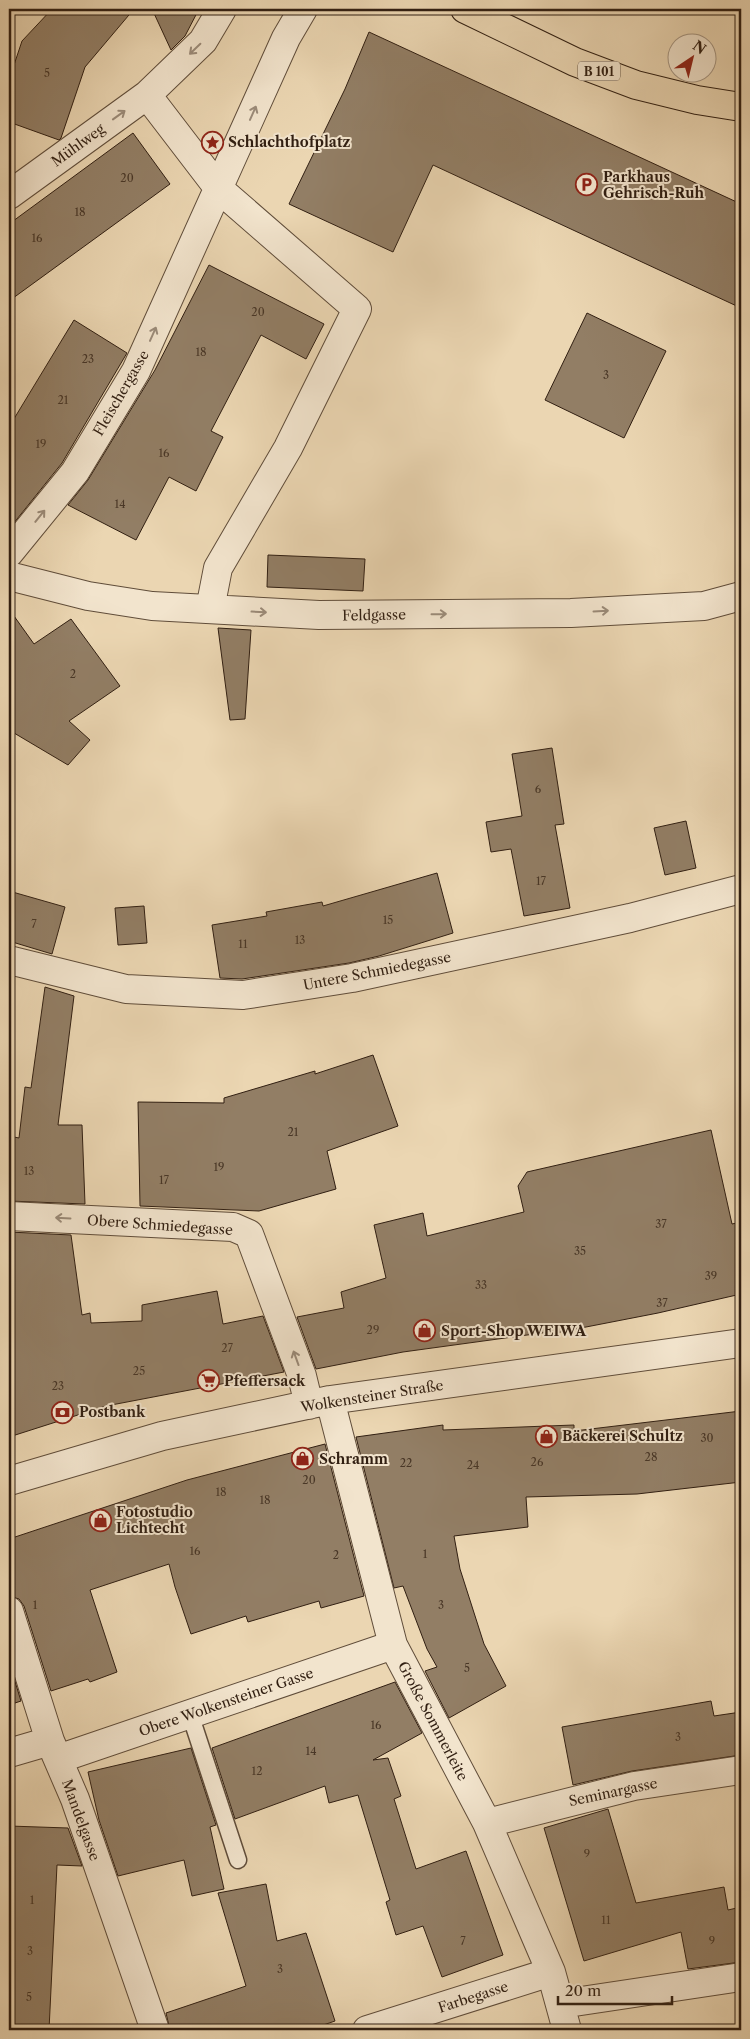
<svg xmlns="http://www.w3.org/2000/svg" width="750" height="2039" font-family="'Libre Caslon Text',serif">
	<rect width="100%" height="100%" fill="#ebd6b2"/>
	<filter id="stains"><feTurbulence type="fractalNoise" baseFrequency=".004" numOctaves="4"/><feColorMatrix values="0 0 0 0 .2 0 0 0 0 .09 0 0 0 0 .02 0 0 0 .5 -.17"/></filter>
	<radialGradient id="worn" r=".72"><stop offset=".6" stop-color="#630" stop-opacity="0"/><stop offset="1" stop-color="#630" stop-opacity=".3"/></radialGradient>
	<path fill="#927e65" stroke="#311f12" d="M52 9H134L85 67 61 138 59 140 9 122V80L22 41Z
		M152 9H199L185 36 171 50Z
		M369 32 741 204V308L433 165 393 252 289 204 345 89Z
		M133 133 170 184 9 301V224Z
		M209 265 324 324 306 359 261 335 211 431 223 437 196 491 169 477 136 540 68 505 88 480 155 370Z
		M587 313 666 351 624 438 545 400Z
		M74 320 127 353 62 463 9 529V427Z
		M268 555 365 559 363 591 267 587Z
		M9 609 34 644 71 619 120 686 69 721 90 740 68 765 9 730Z
		M218 628 251 630 245 719 230 720Z
		M552 748 564 824 555 825 570 908 524 916 511 849 491 852 486 822 522 816 512 754Z
		M686 821 696 868 665 875 654 828Z
		M437 873 453 933 379 956 349 963 242 979 220 978 212 925 267 916 266 912 322 902 323 906Z
		M9 891 65 907 52 954 9 941Z
		M144 906 147 943 118 945 115 908Z
		M45 987 74 996 58 1125H82L85 1204 9 1201V1136L19 1138 25 1087 31 1088Z
		M373 1055 398 1126 327 1151 336 1189 259 1211 140 1206 138 1102 224 1103V1098L315 1071V1074Z
		M711 1130 732 1224 741 1222V1294L658 1313 550 1334 549 1332 403 1352 316 1369 297 1317 344 1308 341 1292 386 1278 374 1225 423 1213 427 1236 524 1212 518 1186 527 1172Z
		M9 1232 71 1235 82 1315 90 1313 91 1323 142 1321V1305L217 1291 223 1324 263 1316 284 1372 106 1406 9 1437Z
		M741 1411V1482L637 1494 526 1497 528 1527 454 1536 460 1569 484 1644 506 1686 449 1718 425 1671 437 1667 427 1649 403 1586 394 1588 356 1437 443 1425V1430L574 1425V1431Z
		M325 1444 364 1596 321 1608 319 1601 248 1622 246 1616 191 1634 175 1587 169 1564 90 1590 117 1672 90 1682 88 1679 51 1691 24 1606 19 1599 9 1596V1539L187 1480Z
		M9 1662 21 1701 9 1705Z
		M395 1682 422 1733 373 1760 388 1758 401 1796 394 1799 416 1869 466 1851 503 1955 442 1977 423 1926 396 1935 386 1902 390 1900 358 1795 329 1803 325 1786 235 1819 212 1748Z
		M711 1701 714 1716 741 1712V1755L632 1771 573 1785 562 1727Z
		M191 1748 216 1825 210 1827 224 1889 192 1896 184 1860 118 1876 99 1820 88 1772Z
		M608 1809 636 1903 724 1887 728 1910 741 1907V1962L688 1969 681 1932 584 1961 544 1828Z
		M9 1826 68 1828 82 1866 57 1865 49 2030H9Z
		M266 1884 277 1941 306 1933 335 2021 309 2030H170L166 2013 246 1986 218 1893Z"/>
	<g fill="none" stroke-linecap="round" stroke-linejoin="round">
		<defs>
			<path id="service" d="M190 1714 238 1860"/>
			<path id="minor" d="M147 95 219 189 357 309 288 448 218 568 210 609
				M9 195 147 95 203 41 222 9
				M9 553 75 472 136 371 286 38 303 9
				M9 576 88 596 152 606 319 615 571 613 704 606 741 596
				M9 960 126 989 243 995 352 978 630 918 741 889
				M9 1216 233 1227 249 1234 302 1376 309 1405
				M330 1400 393 1645 487 1823 551 1972 567 2030
				M9 1481 162 1436 330 1400 741 1343
				M9 1611 50 1741 75 1799 155 2030
				M9 1753 50 1741
				M58 1759 393 1645
				M487 1823 634 1786 741 1770
				M561 2004 741 1977
				M367 2030 551 1972"/>
			<path id="primary" d="M465 9 575 62 636 85 697 100 741 107"/>
		</defs>
		<use href="#service" stroke="#604d3a" stroke-width="19"/>
		<use href="#minor" stroke="#604d3a" stroke-width="30"/>
		<use href="#primary" stroke="#311f12" stroke-width="30"/>
		<use href="#service" stroke="#f2e4cd" stroke-width="16"/>
		<use href="#minor" stroke="#f2e4cd" stroke-width="28"/>
		<use href="#primary" stroke="#ebd6b2" stroke-width="28"/>
	</g>
	<defs><path id="oneway-shaft" d="M-6 0H5M1.5-3L5.5 0L1.5 3" fill="none" stroke-width="1.6" stroke-linecap="round" stroke-linejoin="round" transform="scale(1.25)"/></defs>
	<g stroke="#9b8b79">
		<use href="#oneway-shaft" transform="translate(195 49) rotate(136)"/>
		<use href="#oneway-shaft" transform="translate(253 113) rotate(-66)"/>
		<use href="#oneway-shaft" transform="translate(119 115) rotate(-36)"/>
		<use href="#oneway-shaft" transform="translate(153 334) rotate(-66)"/>
		<use href="#oneway-shaft" transform="translate(40 516) rotate(-51)"/>
		<use href="#oneway-shaft" transform="translate(601 611) rotate(-3)"/>
		<use href="#oneway-shaft" transform="translate(259 612) rotate(3)"/>
		<use href="#oneway-shaft" transform="translate(439 614) rotate(-1)"/>
		<use href="#oneway-shaft" transform="translate(63 1218) rotate(-177)"/>
		<use href="#oneway-shaft" transform="translate(296 1358) rotate(-110)"/>
	</g>
	<defs>
		<symbol id="sight-ring" viewBox="-11 -11 22 22"><circle r="9.5" fill="#f2e4cd" stroke="#8f2418" stroke-width="1.5"/><path d="M0-6L1.8-2.2L6-1.7L2.9 1.2L3.7 5.4L0 3.3L-3.7 5.4L-2.9 1.2L-6-1.7L-1.8-2.2Z" fill="#8f2418"/></symbol>
		<symbol id="parking-ring" viewBox="-11 -11 22 22"><circle r="9.5" fill="#f2e4cd" stroke="#8f2418" stroke-width="1.5"/><path d="M-3.5-5.5H1a3.5 3.5 0 0 1 0 7H-1V5.5H-3.5ZM-1-3.4V-.6H.8a1.4 1.4 0 0 0 0-2.8Z" fill="#8f2418"/></symbol>
		<symbol id="shop-ring" viewBox="-11 -11 22 22"><circle r="9.5" fill="#f2e4cd" stroke="#8f2418" stroke-width="1.5"/><path d="M-5-2.5h2.3a2.7 3.5 0 0 1 5.4 0H5L5.5 6h-11ZM-1.5-2.5h3a1.5 2.3 0 0 0-3 0Z" fill="#8f2418"/></symbol>
		<symbol id="supermarket-ring" viewBox="-11 -11 22 22"><circle r="9.5" fill="#f2e4cd" stroke="#8f2418" stroke-width="1.5"/><path d="M-6-5.5h2.5l.6 2H6L4.5 2H-2.5L-4.4-4H-6ZM-1.5 3.2a1.3 1.3 0 1 0 .1 0ZM3 3.2a1.3 1.3 0 1 0 .1 0Z" fill="#8f2418"/></symbol>
		<symbol id="bank-ring" viewBox="-11 -11 22 22"><circle r="9.5" fill="#f2e4cd" stroke="#8f2418" stroke-width="1.5"/><path d="M-6-4H6V4H-6ZM0-2.3a2.3 2.3 0 1 0 0 4.6a2.3 2.3 0 1 0 0-4.6Z" fill="#8f2418"/></symbol>
	</defs>
	<g fill-rule="evenodd">
		<use href="#sight-ring" x="200" y="130" width="25" height="25"/>
		<use href="#parking-ring" x="574" y="172" width="25" height="25"/>
		<use href="#shop-ring" x="412" y="1318" width="25" height="25"/>
		<use href="#supermarket-ring" x="196" y="1368" width="25" height="25"/>
		<use href="#bank-ring" x="50" y="1400" width="25" height="25"/>
		<use href="#shop-ring" x="534" y="1424" width="25" height="25"/>
		<use href="#shop-ring" x="290" y="1446" width="25" height="25"/>
		<use href="#shop-ring" x="88" y="1508" width="25" height="25"/>
	</g>
	<g text-anchor="middle" dominant-baseline="central" stroke-width="4" stroke-linejoin="round" paint-order="stroke">
		<g font-size="11" fill="#493727">
			<text x="47" y="73">5</text>
			<text x="127" y="178">20</text>
			<text x="80" y="212">18</text>
			<text x="37" y="238">16</text>
			<text x="258" y="312">20</text>
			<text x="201" y="352">18</text>
			<text x="88" y="359">23</text>
			<text x="606" y="375">3</text>
			<text x="63" y="400">21</text>
			<text x="41" y="444">19</text>
			<text x="164" y="453">16</text>
			<text x="120" y="504">14</text>
			<text x="73" y="674">2</text>
			<text x="538" y="789">6</text>
			<text x="541" y="881">17</text>
			<text x="388" y="920">15</text>
			<text x="34" y="924">7</text>
			<text x="300" y="940">13</text>
			<text x="243" y="944">11</text>
			<text x="293" y="1132">21</text>
			<text x="219" y="1167">19</text>
			<text x="29" y="1171">13</text>
			<text x="164" y="1180">17</text>
			<text x="661" y="1224">37</text>
			<text x="580" y="1251">35</text>
			<text x="711" y="1276">39</text>
			<text x="481" y="1285">33</text>
			<text x="662" y="1303">37</text>
			<text x="373" y="1330">29</text>
			<text x="227" y="1348">27</text>
			<text x="139" y="1371">25</text>
			<text x="58" y="1386">23</text>
			<text x="707" y="1438">30</text>
			<text x="651" y="1457">28</text>
			<text x="537" y="1462">26</text>
			<text x="406" y="1463">22</text>
			<text x="473" y="1465">24</text>
			<text x="309" y="1480">20</text>
			<text x="221" y="1492">18</text>
			<text x="265" y="1500">18</text>
			<text x="195" y="1551">16</text>
			<text x="425" y="1554">1</text>
			<text x="336" y="1555">2</text>
			<text x="35" y="1605">1</text>
			<text x="441" y="1605">3</text>
			<text x="467" y="1668">5</text>
			<text x="376" y="1725">16</text>
			<text x="678" y="1737">3</text>
			<text x="311" y="1751">14</text>
			<text x="257" y="1771">12</text>
			<text x="587" y="1854">9</text>
			<text x="32" y="1900">1</text>
			<text x="606" y="1920">11</text>
			<text x="463" y="1941">7</text>
			<text x="712" y="1941">9</text>
			<text x="30" y="1951">3</text>
			<text x="280" y="1969">3</text>
			<text x="29" y="1997">5</text>
		</g>
		<rect fill="#f2e4cd" stroke="#6b5a4a" stroke-width="1" x="578" y="61.5" width="42" height="19" rx="4"/>
		<g font-size="12" font-weight="bold" fill="#311f12">
			<text x="599" y="71">B 101</text>
		</g>
		<g font-size="14" font-weight="bold" fill="#311f12" stroke="#f2e4cd" text-anchor="start">
			<text x="228" y="142">Schlachthofplatz</text>
			<text x="603" y="177">Parkhaus<tspan x="603" dy="16">Gehrisch-Ruh</tspan></text>
			<text x="441" y="1331">Sport-Shop WEIWA</text>
			<text x="224" y="1381">Pfeffersack</text>
			<text x="79" y="1412">Postbank</text>
			<text x="562" y="1436">Bäckerei Schultz</text>
			<text x="319" y="1459">Schramm</text>
			<text x="116" y="1512">Fotostudio<tspan x="116" dy="16">Lichtecht</tspan></text>
		</g>
		<g font-size="14" fill="#311f12" stroke="#f2e4cd">
			<text transform="translate(78 145) rotate(-36)">Mühlweg</text>
			<text transform="translate(121 393) rotate(-60)">Fleischergasse</text>
			<text transform="translate(374 615) rotate(-1)">Feldgasse</text>
			<text transform="translate(377 971) rotate(-11)">Untere Schmiedegasse</text>
			<text transform="translate(160 1225) rotate(4)">Obere Schmiedegasse</text>
			<text transform="translate(372 1396) rotate(-9)">Wolkensteiner Straße</text>
			<text transform="translate(226 1702) rotate(-19)">Obere Wolkensteiner Gasse</text>
			<text transform="translate(433 1721) rotate(62)">Große Sommerleite</text>
			<text transform="translate(613 1792) rotate(-12)">Seminargasse</text>
			<text transform="translate(81 1820) rotate(70)">Mandelgasse</text>
			<text transform="translate(473 1997) rotate(-18)">Farbegasse</text>
		</g>
	</g>
	<rect width="750" height="2039" fill="none" stroke="#ebd6b2" stroke-width="30"/>
	<rect x="10" y="10" width="730" height="2019" fill="none" stroke="#311f12" stroke-width="2.5"/>
	<rect x="15" y="15" width="720" height="2009" fill="none" stroke="#311f12"/>
	<g transform="translate(692 58) rotate(35)"><circle r="24" fill="#f2e4cd" stroke="#a59582"/>
	<path d="M0-4L9 19L0 12L-9 19Z" fill="#8f2418"/>
	<text y="-8" font-size="14" font-weight="bold" text-anchor="middle" fill="#311f12">N</text>
	</g>
	<path d="M558 1996v8h114v-8" fill="none" stroke="#311f12" stroke-width="2.5"/>
	<text x="565" y="1996" font-size="15" fill="#311f12" stroke="#f2e4cd" stroke-width="4" paint-order="stroke">20 m</text>
	<rect width="100%" height="100%" filter="url(#stains)"/>
	<rect width="100%" height="100%" fill="url(#worn)"/>
</svg>
